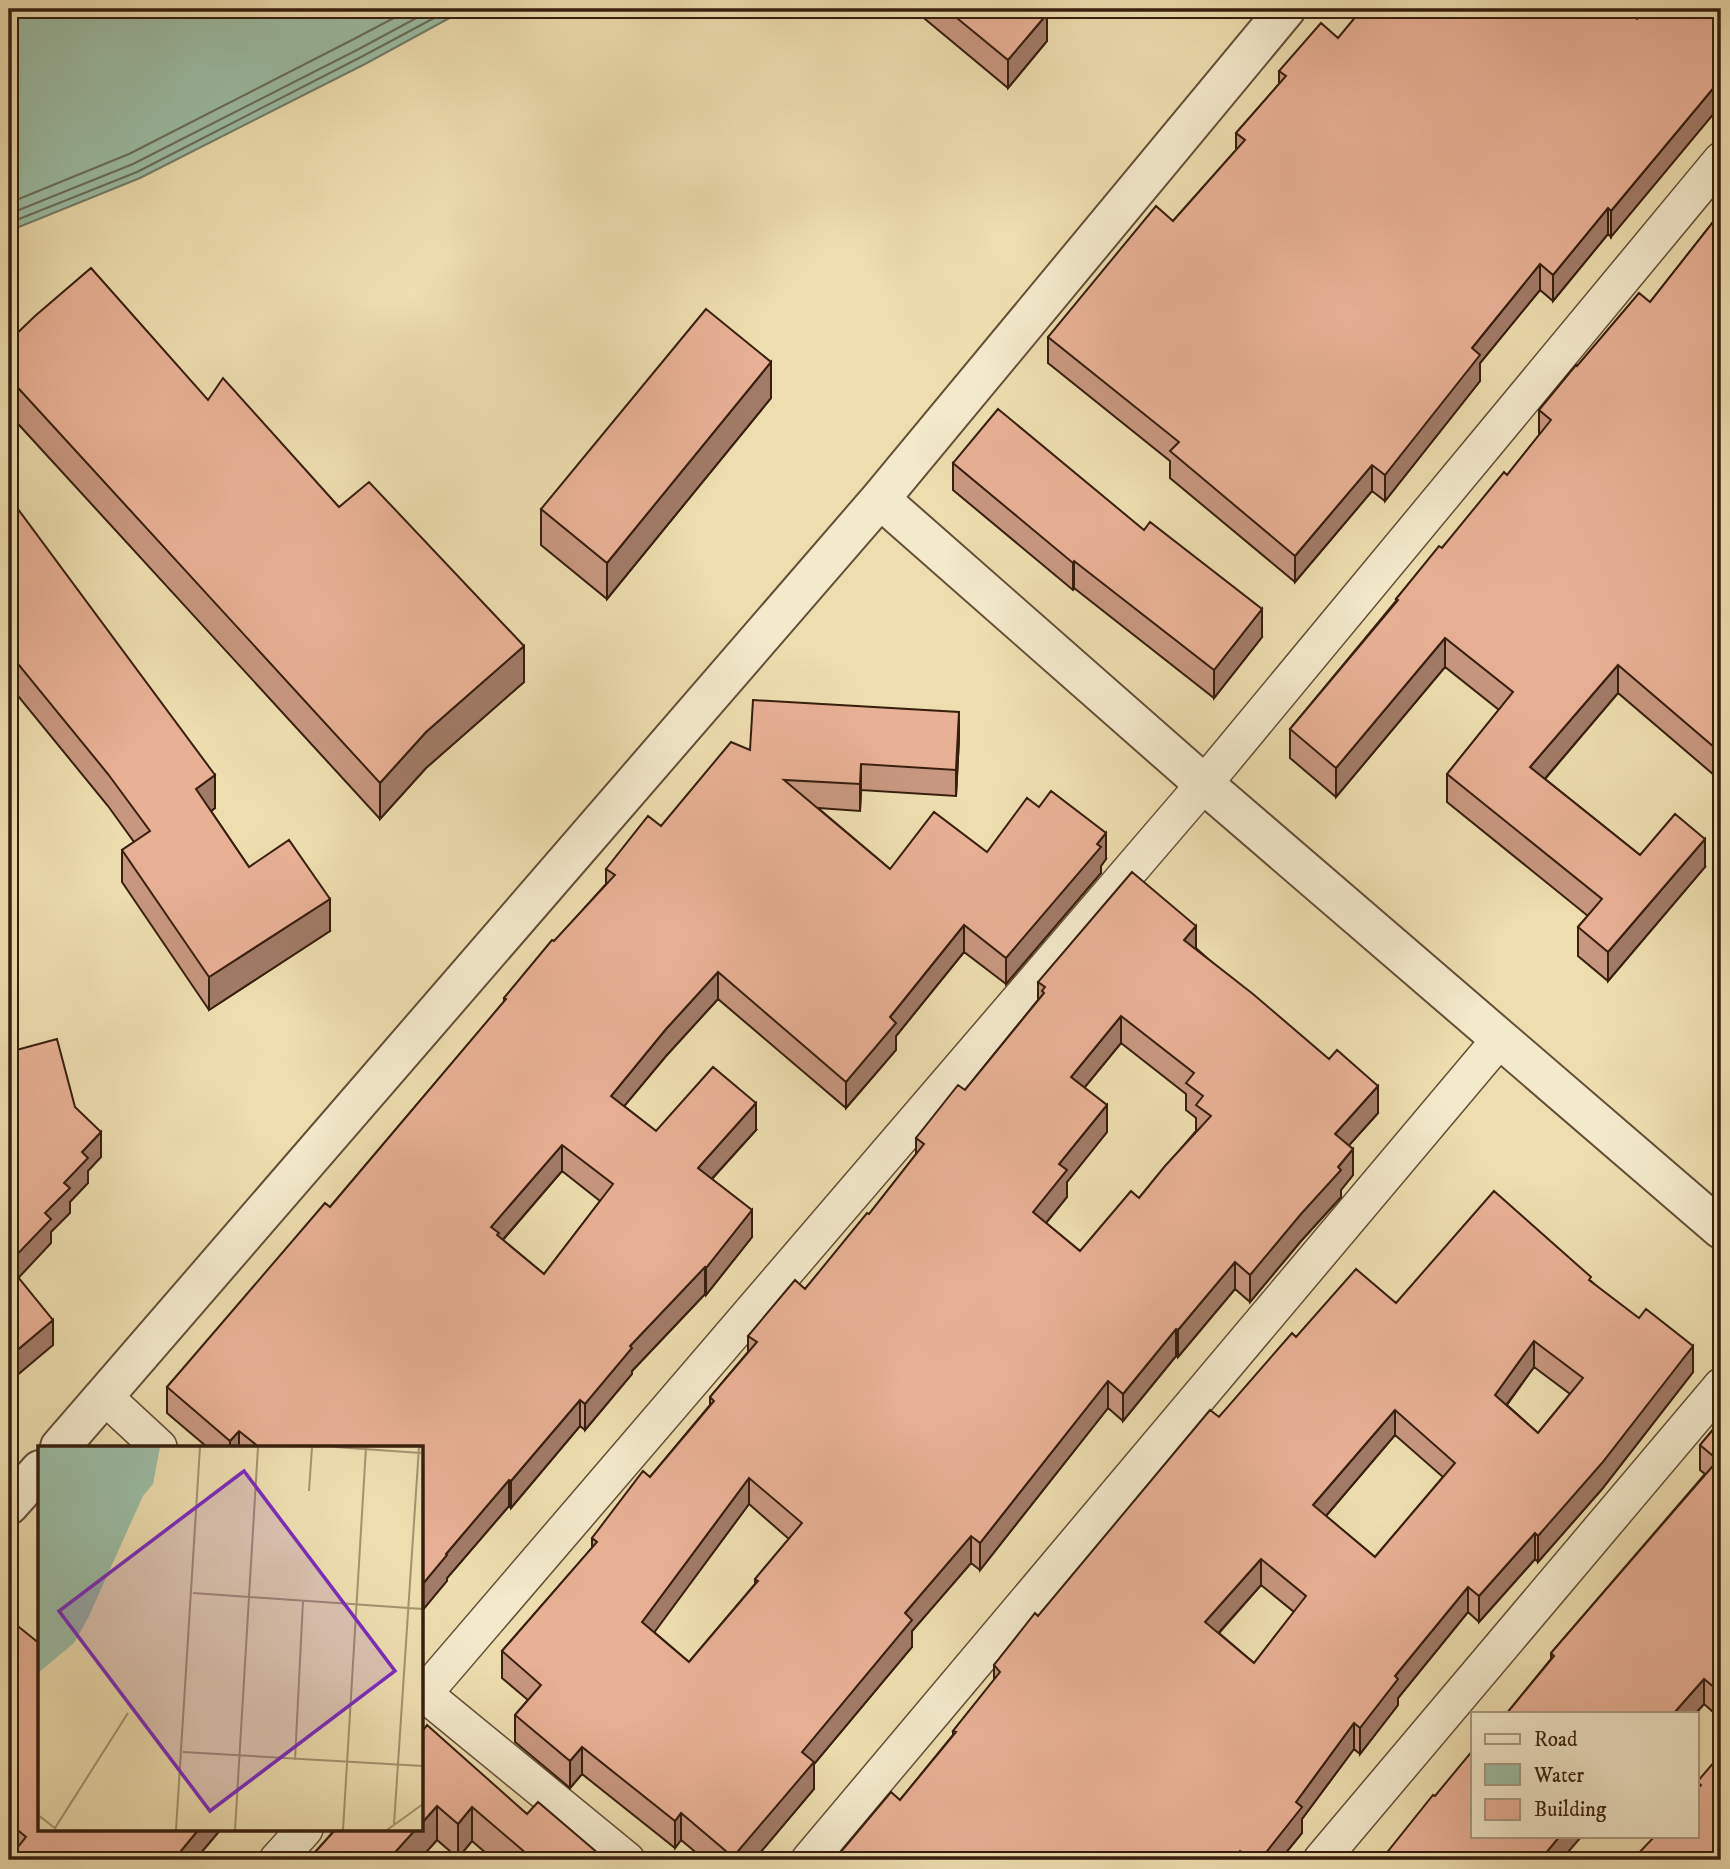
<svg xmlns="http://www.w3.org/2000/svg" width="1730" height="1869" font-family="'IM FELL DW Pica',serif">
	<rect width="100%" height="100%" fill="#edddaf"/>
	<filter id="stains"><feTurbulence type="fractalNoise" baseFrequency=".00286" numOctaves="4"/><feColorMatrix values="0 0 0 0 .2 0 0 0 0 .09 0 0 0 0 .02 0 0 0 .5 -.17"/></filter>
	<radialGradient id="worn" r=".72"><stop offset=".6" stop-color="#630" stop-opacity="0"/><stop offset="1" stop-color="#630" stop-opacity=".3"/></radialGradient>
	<path fill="#9bbda5" stroke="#737d69" stroke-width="2" d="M9 9H466L365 64 140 178 9 231Z"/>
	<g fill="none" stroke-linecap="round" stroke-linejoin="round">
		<path stroke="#696e5a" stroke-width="2" d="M9 203 129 154 352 40 411 9
			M9 214 133 164 357 50 433 9
			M9 223 137 172 361 57 451 9"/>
		<defs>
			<path id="minor" d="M105 1397 159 1447
				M422 1692 627 1860
				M422 1696 1204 784 1721 160
				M277 1860 305 1829
				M809 1860 1500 1039
				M1321 1860 1721 1386"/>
			<path id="tertiary" d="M880 499 1204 784 1721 1229
				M60 1447 880 499 1286 9
				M9 1505 40 1470"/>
		</defs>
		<use href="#minor" stroke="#644e36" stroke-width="38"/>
		<use href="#tertiary" stroke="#644e36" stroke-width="42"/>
		<use href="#minor" stroke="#f3e9cb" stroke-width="35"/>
		<use href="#tertiary" stroke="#f3e9cb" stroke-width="38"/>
	</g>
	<path fill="#c89780" stroke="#371e0e" stroke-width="2" fill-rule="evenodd" d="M913 9H1041L1047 41 1008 88Z
		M1624 9 1611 237 1608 234 1553 301 1540 290 1480 363V381L1385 501 1372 491 1295 582 1170 478V461L1048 363V337L1173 221 1236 150V133L1279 84V71L1338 38Z
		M1721 212V781L1618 693 1545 779 1640 855 1705 867 1608 981 1578 956V927L1588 916 1447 802V774L1499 710 1445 667 1336 797 1290 758V729L1396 601V599L1507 475 1539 435V410L1577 366 1650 302Z
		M9 341 208 400 339 507 524 682 426 768 380 819 9 414Z
		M771 398 607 599 541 545V509Z
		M953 463 1262 637 1214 698 1074 588 1073 590 953 490Z
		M9 497 215 808 211 811 249 867 330 931 209 1010 122 882V850L134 842 108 806 9 685Z
		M959 738 956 796 861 790 860 811 818 808 890 869 987 852 1106 859 1101 866V873L1006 984 964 952 896 1036V1050L846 1108 718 999 666 1056 624 1106 656 1131 756 1130 712 1179 752 1237 706 1295 705 1294 632 1371V1374L585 1430 580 1426 511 1508 509 1506 447 1578V1581L422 1447H207L167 1413V1387L330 1207 504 1002V998L606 884V869L661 826 750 750ZM562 1171 600 1201 544 1274 503 1240Z
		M1196 948 1378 1113 1349 1145 1353 1175 1341 1190V1197L1301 1241 1250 1302 1235 1289 1178 1357 1176 1356 1123 1421 1108 1408 980 1570 971 1563 912 1631V1647L814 1764V1789L754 1860H705L681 1840 675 1848 582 1774 570 1788 515 1742V1715L528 1700 502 1678V1651L592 1548V1538L650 1477 710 1405V1397L748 1352V1336L805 1289 869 1214 916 1154V1138L965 1090 1038 1000V982ZM1121 1043 1186 1094V1110L1196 1118V1131L1139 1198 1080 1251 1046 1223 1067 1197V1182L1107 1132 1084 1088ZM749 1504 789 1539 755 1579V1584L689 1662 654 1632Z
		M1591 1281 1693 1372 1602 1489 1538 1562 1535 1559 1479 1622 1468 1612 1398 1698V1705L1360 1754 1354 1749 1302 1819V1833L1280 1860H834L900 1800 953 1735V1731L994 1680V1665L1219 1417 1296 1337 1396 1303ZM1534 1367 1570 1394 1538 1433 1507 1405ZM1395 1435 1443 1477 1375 1557 1326 1516ZM1261 1585 1294 1612 1254 1663 1219 1633Z
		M1721 1420V1719L1704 1704 1696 1713H1507L1551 1659V1653L1705 1474 1700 1470V1445Z
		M9 1619 40 1829H221L195 1860H9L13 1853 9 1850Z
		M422 1732 527 1814 606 1860H494L472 1841 458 1858 437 1840 419 1860H308Z"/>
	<path fill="#a27b68" stroke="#371e0e" stroke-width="2" d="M1047 14V41L1008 88V60Z
		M1721 79V105L1611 237V211Z
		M1608 208V234L1553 301V275Z
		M1540 264V290L1480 363V381L1385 501V475L1472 348Z
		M771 362V398L607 599V563Z
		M1372 465V491L1295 582V556Z
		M1074 561V588L1073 590V563Z
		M1262 609V637L1214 698V670Z
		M1445 638V667L1336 797V768Z
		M524 646V682L426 768 380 819V783L426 732Z
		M1618 665V693L1530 796V767Z
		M959 712V738L956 796V770Z
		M861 764V790L860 811V784Z
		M215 775V808L196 822V789Z
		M1106 833V859L1101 866V873L1006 984V958Z
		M1705 839V867L1608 981V952Z
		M330 899V931L209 1010V977Z
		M964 925V952L896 1036V1050L846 1108V1082L890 1017Z
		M1196 926V953L1184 940Z
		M718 972V999L666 1056 611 1122V1096L666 1029Z
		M1121 1016V1043L1071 1104V1077Z
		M1378 1086V1113L1335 1161V1134Z
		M756 1103V1130L698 1194V1168Z
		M1107 1105V1132L1067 1182V1197L1033 1239V1212L1059 1164Z
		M101 1132V1157L88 1171V1183L70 1202V1213L51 1232V1243L9 1288V1263L45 1213 82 1152Z
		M562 1145V1171L499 1244 491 1227Z
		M1353 1149V1175L1341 1190V1197L1301 1241 1250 1302V1275Z
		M752 1210V1237L706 1295V1268Z
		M1235 1262V1289L1178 1357V1330Z
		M705 1267V1294L632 1371V1374L585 1430V1404L630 1346Z
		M53 1320V1345L9 1382V1357Z
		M1176 1329V1356L1123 1421V1394Z
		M1534 1341V1367L1495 1420V1395Z
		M1693 1346V1372L1602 1489 1538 1562V1536Z
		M1108 1381V1408L980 1570V1543Z
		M580 1400V1426L511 1508V1481Z
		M1395 1410V1435L1313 1531V1505Z
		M239 1431V1447H230V1441Z
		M749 1478V1504L642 1649V1622Z
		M509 1480V1506L447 1578V1581L422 1611V1585L446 1554Z
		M1535 1533V1559L1479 1622V1596Z
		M971 1536V1563L912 1631V1647L814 1764V1789L754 1860H733V1857L802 1752 905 1613Z
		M1261 1559V1585L1205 1648V1622Z
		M1468 1587V1612L1398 1698V1705L1360 1754V1728L1395 1676Z
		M1704 1679V1704L1696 1713H1674Z
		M1354 1723V1749L1302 1819V1833L1280 1860H1260L1296 1802Z
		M582 1747V1774L570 1788V1761Z
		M437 1806V1840L419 1860H388L416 1829H422V1823Z
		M472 1807V1841L458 1858V1824Z
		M681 1813V1840L675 1848V1821Z
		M199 1829H221L195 1860H176V1857Z
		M1560 1836H1582L1561 1860H1540Z
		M1240 1851V1860H1232Z
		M171 1853V1860H165Z"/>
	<path fill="#e8b095" stroke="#371e0e" stroke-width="2" fill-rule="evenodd" d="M946 9H1041L1047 14 1008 60Z
		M1362 9H1624L1637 19 1646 9H1721V79L1611 211 1608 208 1553 275 1540 264 1472 348 1480 355 1385 475 1372 465 1295 556 1170 451 1179 442 1048 337 1156 206 1173 221 1245 140 1236 133 1286 76 1279 71 1321 23 1338 38Z
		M1721 212V753L1618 665 1530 767 1640 855 1675 814 1705 839 1608 952 1578 927 1602 899 1447 774 1513 692 1445 638 1336 768 1290 729 1398 600 1396 599 1439 546 1442 548 1504 472 1507 475 1551 420 1539 410 1576 365 1577 366 1639 293 1650 302Z
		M91 268 208 400 223 378 339 507 369 482 524 646 426 732 380 783 9 378V341L35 316Z
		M706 309 771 362 607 563 541 509Z
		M998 409 1144 530 1150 522 1262 609 1214 670 1074 561 1073 563 953 463Z
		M9 497 215 775 196 789 249 867 289 840 330 899 209 977 122 850 150 831 108 774 9 653Z
		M753 700 959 712 956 770 861 764 860 784 784 780 890 869 934 812 987 852 1027 798 1039 807 1051 791 1106 833 1097 844 1101 847 1006 958 964 925 890 1017 896 1023 846 1082 718 972 666 1029 611 1096 656 1131 713 1067 756 1103 698 1168 752 1210 706 1268 705 1267 630 1346 632 1348 585 1404 580 1400 511 1481 509 1480 446 1554 447 1555 422 1585V1447H259L239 1431 230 1441 167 1387 325 1203 330 1207 506 999 504 998 552 940 554 941 615 875 606 869 648 816 661 826 731 742 750 750ZM562 1145 613 1184 544 1274 497 1235 499 1233 491 1227Z
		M1132 872 1196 926 1184 940 1253 994 1329 1059 1337 1050 1378 1086 1335 1134 1353 1149 1338 1167 1341 1170 1301 1214 1250 1275 1235 1262 1178 1330 1176 1329 1123 1394 1108 1381 980 1543 971 1536 905 1613 912 1620 802 1752 814 1762 733 1857 681 1813 675 1821 582 1747 570 1761 515 1715 541 1685 502 1651 597 1542 592 1538 643 1471 650 1477 714 1401 710 1397 757 1342 748 1336 795 1280 805 1289 867 1213 869 1214 924 1144 916 1138 958 1085 965 1090 1044 993 1042 991 1045 987 1038 982ZM1121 1016 1194 1073 1186 1083 1203 1096 1196 1105 1211 1116 1165 1166 1139 1198 1131 1191 1080 1251 1033 1212 1067 1170 1059 1164 1107 1105 1071 1077ZM749 1478 802 1523 755 1579 758 1581 689 1662 642 1622Z
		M57 1039 75 1107 101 1132 82 1152 88 1158 64 1183 70 1188 45 1213 51 1219 9 1263V1052Z
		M1494 1191 1591 1277 1589 1280 1639 1318 1646 1309 1693 1346 1602 1463 1538 1536 1535 1533 1479 1596 1468 1587 1395 1676 1398 1679 1360 1728 1354 1723 1296 1802 1302 1807 1260 1860H1253L1240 1851 1232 1860H834L891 1792 900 1800 956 1732 953 1731 1000 1672 994 1665 1035 1613 1038 1616 1210 1410 1219 1417 1292 1333 1296 1337 1356 1269 1396 1303ZM1534 1341 1583 1378 1538 1433 1495 1395ZM1395 1410 1455 1463 1375 1557 1313 1505ZM1261 1559 1306 1596 1254 1663 1205 1622Z
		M9 1266 53 1320 9 1357Z
		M1721 1420V1693L1704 1679 1674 1713H1507L1554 1656 1551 1653 1718 1460 1700 1445Z
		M9 1619 40 1644V1829H199L176 1857 171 1853 165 1860H9V1858L26 1837 9 1823Z
		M427 1725 527 1814 538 1802 606 1860H534L472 1807 458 1824 437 1806 422 1823V1732Z
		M1473 1750V1836H1560L1540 1860H1381L1433 1795 1435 1796Z
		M1721 1754V1860H1632L1655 1836H1697V1789L1701 1785 1697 1782Z
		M336 1829H416L388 1860H308Z"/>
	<g transform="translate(38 1446)">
		<rect width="385" height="385" fill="#edddaf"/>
		<path d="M0 1H122L115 38 105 50 50 172 36 197 0 227Z" fill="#9bbda5"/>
		<path fill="none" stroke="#a4916f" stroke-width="2" d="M297 1 383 7M271 45 274 1M155 147 385 163M145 306 385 320M257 314 265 155M0 369 18 383M356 378 381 1M17 382 90 267M138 384 162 1M197 384 220 1M305 384 328 1M349 384 385 358"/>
		<path fill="#7b2cbf" fill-opacity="0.15" stroke="#7b2cbf" stroke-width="3.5" d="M206 25 357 225 172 365 21 165Z"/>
		<rect width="385" height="385" fill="none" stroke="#371e0e" stroke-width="3.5"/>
	</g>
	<rect width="1730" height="1869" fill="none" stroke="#edddaf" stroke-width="35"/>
	<rect x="10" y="10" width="1709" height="1848" fill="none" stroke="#371e0e" stroke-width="3.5"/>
	<rect x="18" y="18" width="1695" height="1834" fill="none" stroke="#371e0e" stroke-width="2"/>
	<rect x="1471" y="1712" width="228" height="126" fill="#f3e9cb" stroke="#a8987f" stroke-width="2"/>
	<rect x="1485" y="1734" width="35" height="10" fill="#f3e9cb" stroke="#a8987f" stroke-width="2"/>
	<text x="1534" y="1746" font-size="21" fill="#371e0e">Road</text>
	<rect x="1485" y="1764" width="35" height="21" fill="#9bbda5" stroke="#a8987f" stroke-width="2"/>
	<text x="1534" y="1782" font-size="21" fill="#371e0e">Water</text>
	<rect x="1485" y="1799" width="35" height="21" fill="#e8b095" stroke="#a8987f" stroke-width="2"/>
	<text x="1534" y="1816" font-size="21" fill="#371e0e">Building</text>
	<rect width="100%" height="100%" filter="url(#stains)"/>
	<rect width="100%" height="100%" fill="url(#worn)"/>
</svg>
